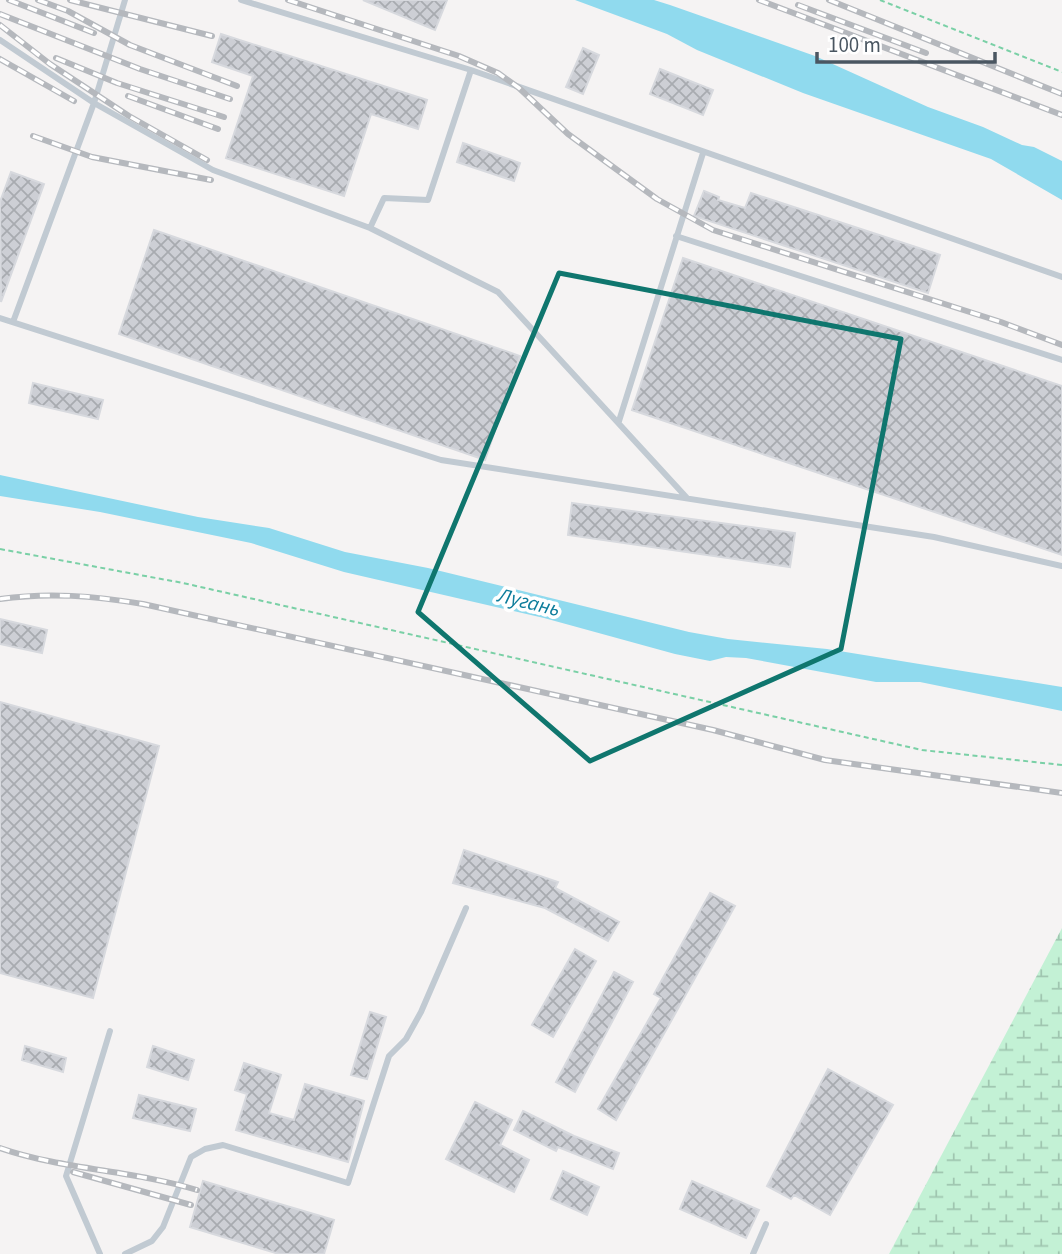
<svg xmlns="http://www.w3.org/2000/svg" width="1062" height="1254" font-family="'Source Sans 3',sans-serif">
	<defs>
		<pattern id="wetland-marsh" width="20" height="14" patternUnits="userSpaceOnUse" patternTransform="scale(1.75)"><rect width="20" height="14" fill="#c3f1d5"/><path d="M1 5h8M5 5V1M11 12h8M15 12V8" fill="none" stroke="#a0c6b0"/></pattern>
		<pattern id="building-cross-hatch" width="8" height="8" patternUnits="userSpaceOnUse" patternTransform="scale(1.75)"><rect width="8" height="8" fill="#cdcfd5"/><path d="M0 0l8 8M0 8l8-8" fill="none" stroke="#a8abb0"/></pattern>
	</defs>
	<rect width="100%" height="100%" fill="#f5f3f3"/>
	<path fill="url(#wetland-marsh)" d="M1062 928V1254H889Z"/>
	<path fill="#90daee" d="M575 0H654L670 5 815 56 928 107 983 127 1022 145 1034 147 1062 161V200L991 159 803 93 697 50 667 34Z
		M0 475 198 517 269 528 345 552 428 568 689 632 728 639 827 649 1062 687V711L920 682H876L746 658 726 657 710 661 675 654 544 618 344 572 251 543 100 512 0 496Z"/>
	<path fill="url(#building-cross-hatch)" stroke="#d7d9de" stroke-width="2" d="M363 0H447L435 30Z
		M221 34 427 100 418 129 371 114 344 196 226 158 253 76 212 62Z
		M583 48 599 55 583 94 566 87Z
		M660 69 713 90 703 115 650 94Z
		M463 143 520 163 514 181 457 162Z
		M11 172 44 184 1 302 0 202Z
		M704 191 719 197 718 200 745 208 751 193 940 255 928 293 694 216Z
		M154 230 520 356 485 460 119 334Z
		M683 258 1062 386V555L632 410Z
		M33 383 103 400 98 419 29 403Z
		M572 503 795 533 790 567 568 535Z
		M0 619 47 630 42 653 0 644Z
		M0 702 159 746 93 998 0 973Z
		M464 850 558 882 555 888 619 922 608 941 545 908 453 883Z
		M710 893 735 906 616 1120 598 1109 661 998 654 994Z
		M575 949 596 961 553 1037 532 1025Z
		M614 972 633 982 575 1092 556 1082Z
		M370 1012 386 1017 367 1079 351 1075Z
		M25 1046 66 1058 63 1072 22 1060Z
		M153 1046 194 1060 188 1080 147 1067Z
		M244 1063 281 1075 269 1113 294 1120 305 1084 364 1101 348 1162 236 1130 247 1094 235 1090Z
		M828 1069 893 1105 830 1215 794 1195 791 1199 767 1186Z
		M139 1095 196 1109 190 1131 133 1118Z
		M475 1102 512 1120 500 1145 529 1160 514 1192 446 1159Z
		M523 1111 574 1136 619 1153 613 1169 558 1147 556 1151 514 1130Z
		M563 1171 599 1187 587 1215 551 1199Z
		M203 1181 334 1220 324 1254H279L190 1227Z
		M692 1181 759 1210 746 1238 680 1209Z"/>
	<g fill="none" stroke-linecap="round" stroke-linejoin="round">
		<path stroke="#7ad0a6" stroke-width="2" stroke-dasharray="5 3.5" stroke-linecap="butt" d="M880 0 1062 72
			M0 549 183 583 922 750 1062 765"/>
		<path stroke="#c1cad2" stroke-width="6" d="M241 0 471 70 1062 277
			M0 40 94 103 213 170 370 228 498 292 687 498
			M370 228 384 198 428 200 471 70
			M676 236 1062 360
			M0 318 441 460 934 537 1062 566
			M13 322 94 103 125 0
			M619 421 703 153
			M100 1254 66 1176 110 1031
			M125 1254 152 1241 163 1227 191 1157 205 1149 223 1145 348 1183 389 1056 406 1039 421 1012 466 908
			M753 1254 766 1224"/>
		<defs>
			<path id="rail" d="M9 0 94 33
				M38 0 68 11 130 45 237 86
				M70 0 212 36
				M288 0 459 56 498 73 519 88 568 134 657 199 713 230 1001 322 1062 345
				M759 0 1062 115
				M829 0 1062 94
				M798 5 926 53
				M0 14 140 69 230 99
				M0 25 50 64 129 116 207 160
				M56 58 117 83 224 117
				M0 59 74 101
				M128 96 218 129
				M33 136 92 157 211 180
				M0 599C49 592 94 596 143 604L713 730 825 760 1062 793
				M0 1148C64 1170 132 1170 197 1190
				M73 1172 191 1205"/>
		</defs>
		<use href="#rail" stroke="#b5b8bd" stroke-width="6"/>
		<use href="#rail" stroke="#fff" stroke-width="3.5" stroke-dasharray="10" stroke-linecap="butt"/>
	</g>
	<path fill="none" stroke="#0f766e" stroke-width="5" stroke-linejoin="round" d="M559 273 901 339 841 649 590 761 418 612Z"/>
	<g text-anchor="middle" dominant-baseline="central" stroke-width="7" stroke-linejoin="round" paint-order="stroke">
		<g font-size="21" font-style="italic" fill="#0c7c9b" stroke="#fff">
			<text transform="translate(529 602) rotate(14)">Лугань</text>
		</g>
	</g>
	<path d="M817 52v10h178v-10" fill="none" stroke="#4a5661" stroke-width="3.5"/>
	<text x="828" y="52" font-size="21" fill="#4a5661" stroke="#ffffff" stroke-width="5" paint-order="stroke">100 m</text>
</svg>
